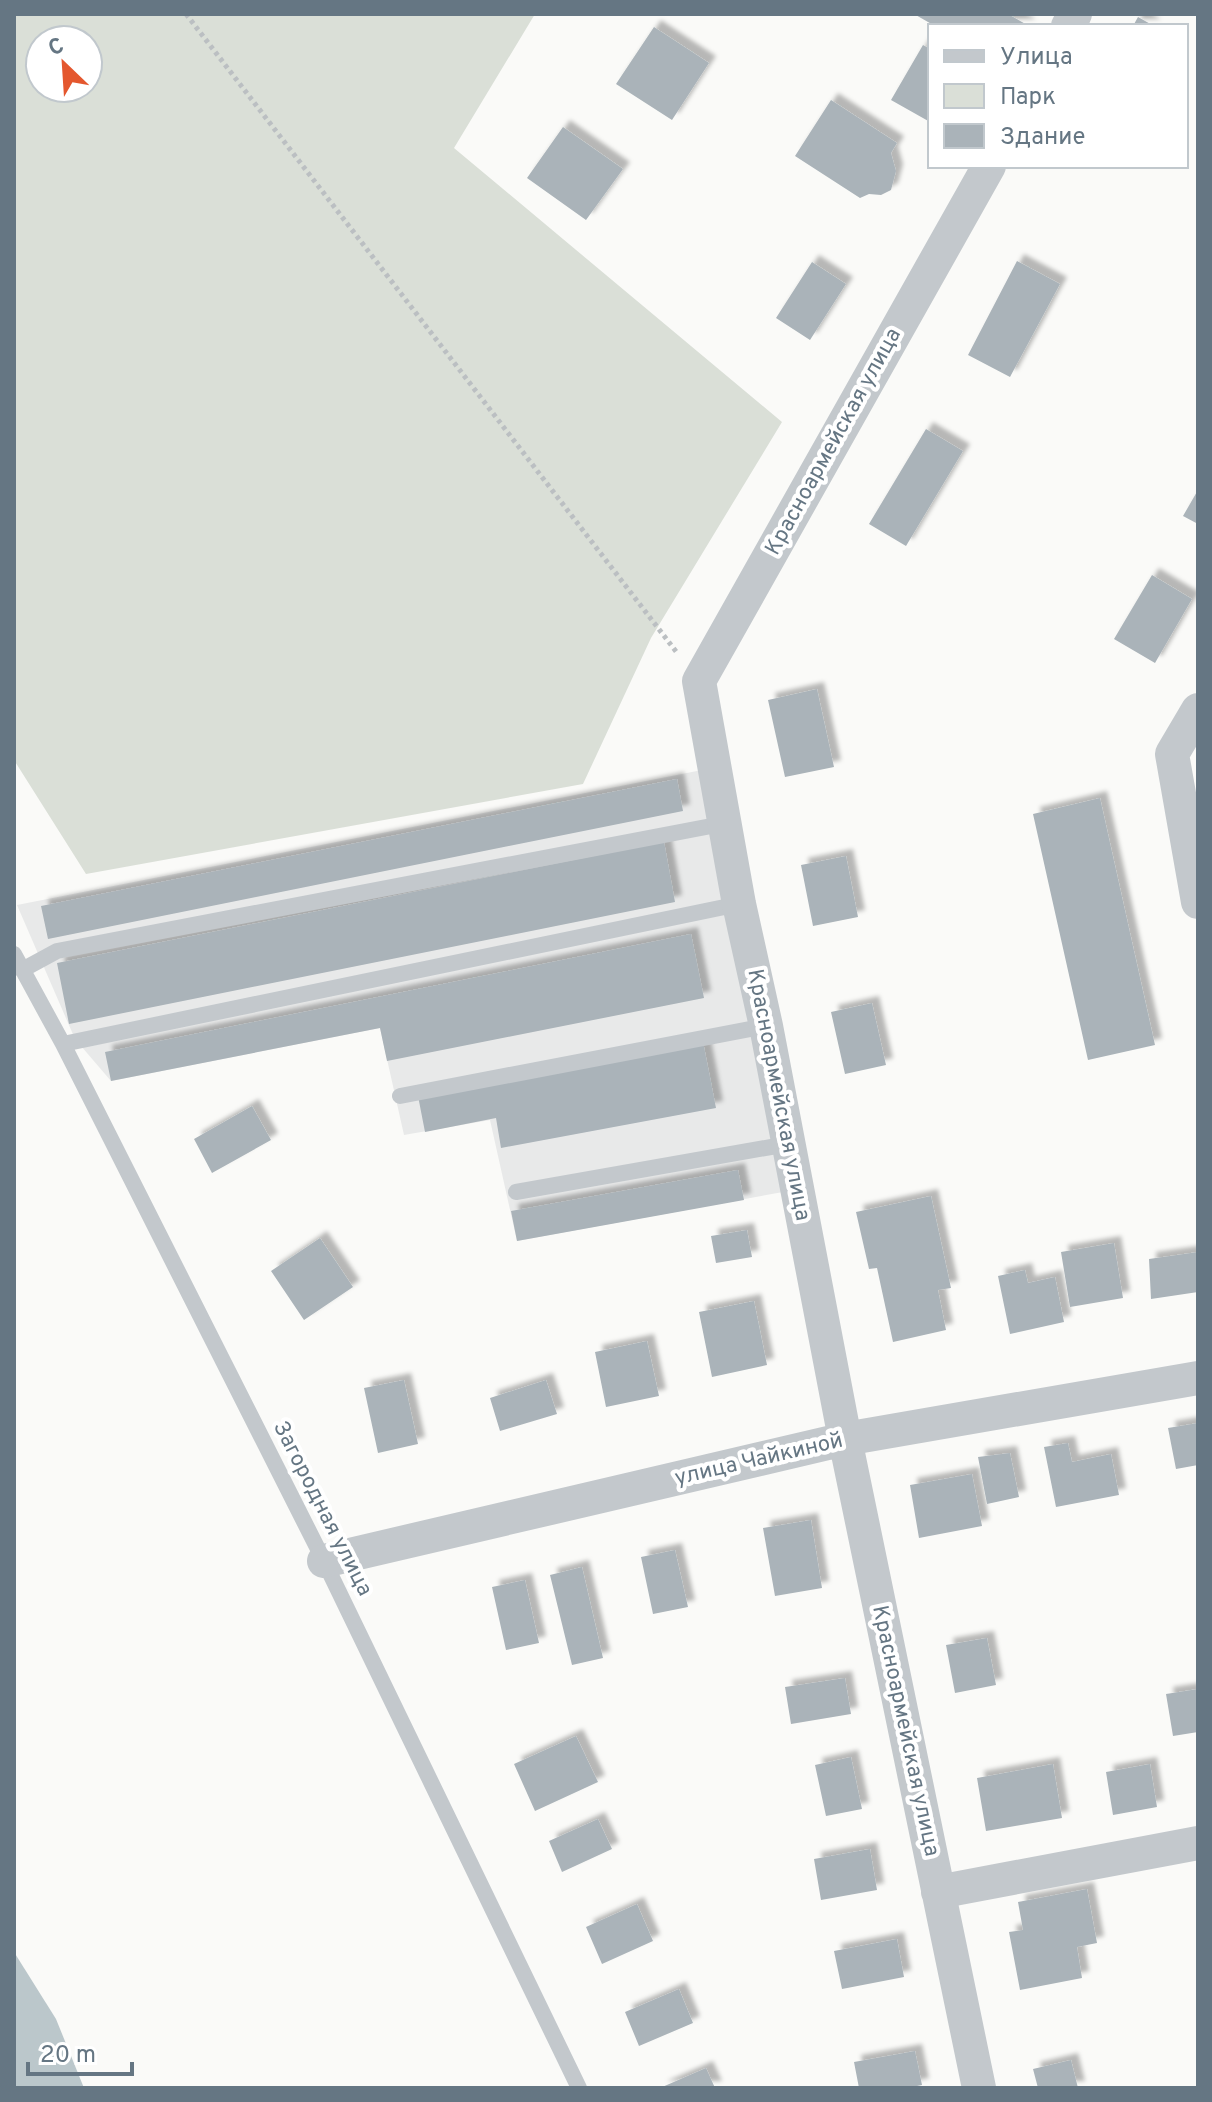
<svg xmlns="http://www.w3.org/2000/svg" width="1212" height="2102" font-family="Overpass,sans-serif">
	<defs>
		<filter id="shadow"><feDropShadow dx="7" dy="-7" stdDeviation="2" flood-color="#0004"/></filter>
	</defs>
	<rect width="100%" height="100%" fill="#fafaf8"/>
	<path fill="#e8e9e9" d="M702 770 783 1192 517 1241 490 1120 404 1135 380 1028 111 1081 75 1039 17 905Z"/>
	<path fill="#dadfd7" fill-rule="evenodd" d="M14 14H535L454 148 782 422 651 638 583 784 86 874 14 760ZM40 40H88V88H40Z"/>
	<path fill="#bbc7cb" d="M14 1952 56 2019 84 2088H14Z"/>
	<path fill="#aab3b9" filter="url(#shadow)" d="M914 14H1008L1029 26H935Z
		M1138 17 1154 26H1133Z
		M654 27 709 63 672 120 616 84Z
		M923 45 930 49V122L891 100Z
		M831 100 897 143 891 153 896 171 891 190 881 195 869 194 860 198 795 156Z
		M563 127 623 169 586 220 527 178Z
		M1017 261 1060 284 1010 377 968 355Z
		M812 262 846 284 810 340 776 318Z
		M926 429 963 451 906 546 869 524Z
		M1198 490V524L1183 516Z
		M1152 575 1192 599 1155 663 1114 639Z
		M817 689 834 767 785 777 768 700Z
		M677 779 683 811 48 939 41 906Z
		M1100 798 1155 1045 1088 1060 1033 814Z
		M664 842 675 902 69 1024 57 963Z
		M846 856 858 917 813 926 801 865Z
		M691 934 704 998 387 1061 380 1028 111 1081 105 1052Z
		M872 1003 886 1065 845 1074 831 1012Z
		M703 1042 716 1108 501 1148 496 1118 425 1132 418 1096Z
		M252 1106 271 1140 212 1173 194 1139Z
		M738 1170 744 1200 517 1241 511 1211Z
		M931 1196 951 1288 938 1290 946 1330 893 1342 877 1268 869 1269 856 1212Z
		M747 1230 752 1257 716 1263 711 1236Z
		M320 1238 353 1287 304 1320 271 1271Z
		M1114 1243 1123 1298 1070 1307 1061 1252Z
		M1198 1252V1292L1151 1299 1149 1259Z
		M1025 1270 1028 1283 1055 1277 1064 1322 1010 1334 998 1276Z
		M754 1301 767 1365 712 1377 699 1312Z
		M647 1341 659 1396 606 1407 595 1352Z
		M404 1380 418 1444 378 1453 364 1388Z
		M546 1380 557 1414 500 1431 490 1398Z
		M1198 1423V1465L1176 1469 1168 1428Z
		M1068 1443 1072 1462 1111 1454 1119 1495 1056 1507 1044 1447Z
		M1010 1453 1019 1497 987 1504 978 1457Z
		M972 1474 982 1526 919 1538 910 1485Z
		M811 1520 822 1588 775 1596 763 1528Z
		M675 1550 688 1607 653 1614 641 1557Z
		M582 1567 603 1658 572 1665 550 1575Z
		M525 1580 539 1643 506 1650 492 1587Z
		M987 1638 996 1685 955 1693 946 1645Z
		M845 1678 851 1714 791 1724 785 1687Z
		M1198 1689V1732L1173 1736 1166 1694Z
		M576 1736 598 1782 535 1811 514 1764Z
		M851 1757 862 1809 826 1816 815 1765Z
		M1053 1764 1062 1818 986 1831 977 1778Z
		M1150 1764 1157 1807 1113 1815 1106 1772Z
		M598 1819 612 1849 562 1872 549 1841Z
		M870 1849 877 1890 821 1900 814 1859Z
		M1087 1889 1097 1943 1077 1947 1082 1978 1020 1990 1009 1932 1023 1930 1018 1902Z
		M637 1904 653 1941 602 1964 586 1927Z
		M897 1939 904 1977 842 1989 834 1951Z
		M679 1989 693 2023 639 2046 625 2012Z
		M915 2051 922 2085 907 2088H859L854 2062Z
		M1071 2060 1078 2088H1038L1033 2069Z
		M706 2068 715 2088H660Z"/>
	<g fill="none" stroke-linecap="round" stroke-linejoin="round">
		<path stroke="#bbbfc2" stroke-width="5" stroke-dasharray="4 4" stroke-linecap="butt" d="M186 14 678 654"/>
		<path stroke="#c3c8cc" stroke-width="16" d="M14 954 63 1044 324 1561 579 2088
			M22 970 57 951 727 823
			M63 1044 739 904
			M400 1096 766 1026
			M516 1192 788 1144"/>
		<path stroke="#c3c8cc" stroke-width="34" d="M1068 26 1075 14
			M1198 710 1172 754 1198 902
			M324 1561 845 1439 1198 1378
			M938 1892 1198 1843
			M979 2088 845 1439 766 1026 739 904 699 681 989 166"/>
	</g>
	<g text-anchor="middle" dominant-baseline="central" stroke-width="8" stroke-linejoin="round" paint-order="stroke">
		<g font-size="22" fill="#657683" stroke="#fff">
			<text transform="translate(834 442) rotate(-61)">Красноармейская улица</text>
			<text transform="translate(778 1095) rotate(79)">Красноармейская улица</text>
			<text transform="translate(759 1460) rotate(-13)">улица Чайкиной</text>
			<text transform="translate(322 1509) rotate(63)">Загородная улица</text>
			<text transform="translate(905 1731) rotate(78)">Красноармейская улица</text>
		</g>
	</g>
	<rect width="1212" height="2102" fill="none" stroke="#657683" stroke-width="32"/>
	<rect x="928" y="24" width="260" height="144" fill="#ffffff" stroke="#c1c8cd" stroke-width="2"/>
	<rect x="944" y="50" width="40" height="12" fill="#c3c8cc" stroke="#c1c8cd" stroke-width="2"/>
	<text x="1000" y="64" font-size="24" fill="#657683">Улица</text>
	<rect x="944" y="84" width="40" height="24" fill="#dadfd7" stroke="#c1c8cd" stroke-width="2"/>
	<text x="1000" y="104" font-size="24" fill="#657683">Парк</text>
	<rect x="944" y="124" width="40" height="24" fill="#aab3b9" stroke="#c1c8cd" stroke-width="2"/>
	<text x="1000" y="144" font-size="24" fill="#657683">Здание</text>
	<g transform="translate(64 64) rotate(335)"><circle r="38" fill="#ffffff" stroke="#c1c8cd" stroke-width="2"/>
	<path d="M0-6L14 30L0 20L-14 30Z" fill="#e4572e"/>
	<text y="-12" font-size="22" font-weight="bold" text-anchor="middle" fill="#657683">С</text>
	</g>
	<path d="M28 2062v12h104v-12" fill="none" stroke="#657683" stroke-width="4"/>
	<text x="40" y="2062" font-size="24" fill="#657683" stroke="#ffffff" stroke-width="6" paint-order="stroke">20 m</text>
</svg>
